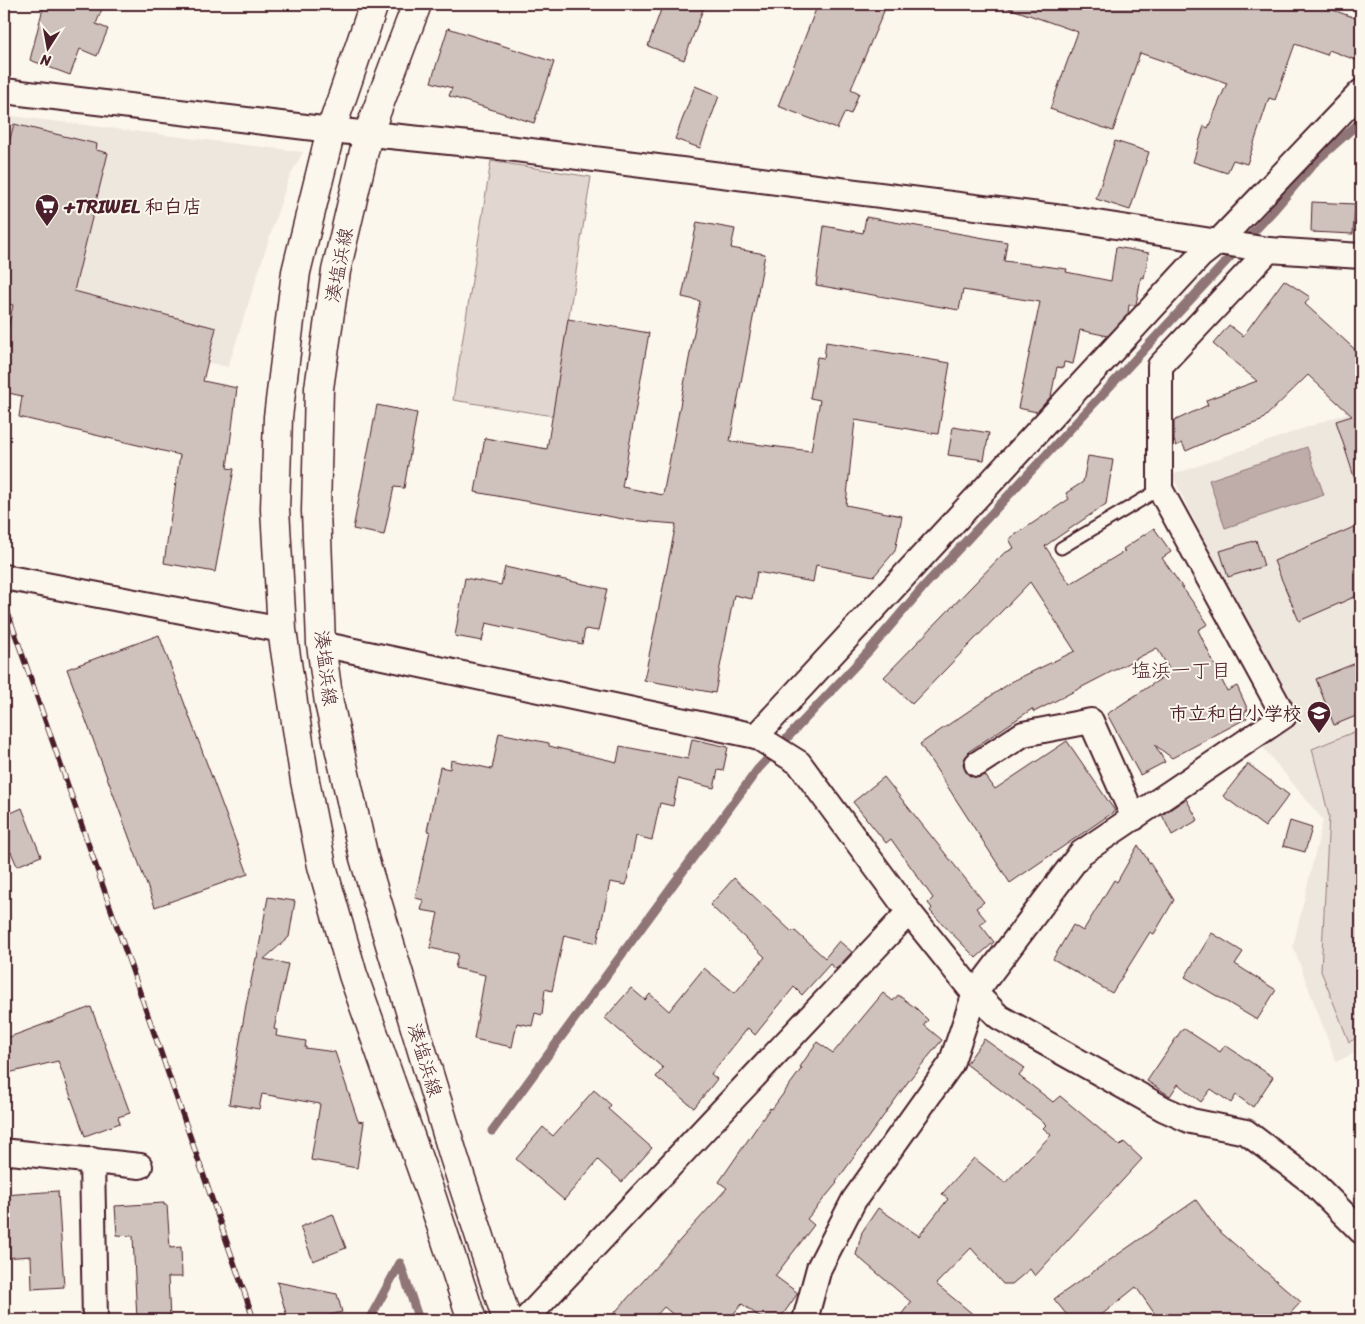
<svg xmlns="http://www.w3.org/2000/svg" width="1365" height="1324" font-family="Sriracha,'Klee One',sans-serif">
	<rect width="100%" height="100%" fill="#fbf7ec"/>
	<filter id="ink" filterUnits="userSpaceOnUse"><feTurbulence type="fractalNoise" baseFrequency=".02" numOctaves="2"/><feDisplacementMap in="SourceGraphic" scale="10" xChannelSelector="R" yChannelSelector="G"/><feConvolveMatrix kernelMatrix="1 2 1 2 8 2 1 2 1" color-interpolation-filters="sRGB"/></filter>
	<g filter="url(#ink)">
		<path fill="#eee7de" d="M4 115 303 152 288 180 228 367 4 317Z
			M1361 408V1050L1336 1062 1293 946 1323 820 1260 744 1294 725 1172 475Z"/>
		<path fill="#e2d7d0" stroke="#967b7e" d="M491 161 591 177 553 416 453 400Z
			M1361 729V1036L1349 1042 1321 971 1329 816 1312 749Z"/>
		<path fill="#bfadaa" stroke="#907477" d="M1307 447 1324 495 1225 528 1209 480Z"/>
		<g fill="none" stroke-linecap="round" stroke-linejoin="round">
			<path stroke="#907477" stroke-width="9" d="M492 1131 758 769 868 652 925 585 1273 211 1313 164 1361 121
				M400 1263 419 1320
				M369 1320 400 1263"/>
		</g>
		<path fill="#cfc2bc" stroke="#4a1f2b" d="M44 4H104L96 24 108 29 97 56 80 49 70 75 30 60Z
			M663 4H705L684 60 648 46Z
			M818 4H887L851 89 859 93 851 114 845 112 837 129 778 106Z
			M1007 4H1316L1361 20V62L1329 50 1327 55 1295 44 1275 100 1269 98 1247 164 1233 160 1227 173 1193 162 1204 126 1208 128 1227 83 1140 53 1113 131 1050 109 1078 32 1006 7Z
			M448 28 554 62 534 123 449 96 452 88 431 82Z
			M695 86 719 96 700 148 675 139Z
			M14 124 97 144 96 150 108 153 74 291 216 328 203 381 237 388 227 468 234 469 215 572 164 563 180 455 19 417 22 396 4 392V348L13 305 4 303V145L8 146Z
			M1115 141 1149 152 1130 210 1096 199Z
			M1312 202 1355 204 1353 234 1311 232Z
			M866 217 1007 242 1004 261 1067 269 1066 272 1111 281 1116 247 1149 253 1144 278 1141 277 1136 305H1129L1128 314 1108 336 1080 330 1073 364 1064 362 1063 368 1057 367 1051 396 1037 412 1018 408 1040 302 963 290 959 310 816 285 824 226 863 233Z
			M697 222 735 229 731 248 765 254 730 441 811 451 820 400 810 398 817 357 824 358 826 342 950 363 938 434 855 420 846 505 902 516 895 551 874 576 816 565 813 582 757 572 752 599 734 595 715 693 644 680 676 524 629 520 475 492 485 438 547 449 568 319 649 333 622 487 663 495 700 301 682 297Z
			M1284 280 1310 297 1305 304 1361 355V483H1356L1336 421 1352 416 1308 375 1261 421 1224 434 1186 451 1182 443 1176 446 1174 440V421L1208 405 1206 400 1257 381 1213 344 1229 325 1243 336Z
			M377 405 417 413 404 488 394 487 384 535 353 529Z
			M953 427 989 433 984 460 948 455Z
			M1088 456 1113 460 1106 504 1045 546 1070 584 1125 551 1123 549 1154 528 1171 552 1162 558 1208 624 1198 630 1227 691 1237 686 1248 710 1244 712 1247 718 1172 758 1155 745 1165 762 1140 775 1107 714 1171 672 1157 648 1034 712 1032 709 968 752 969 753 965 758 963 764 966 772 971 776 977 778 985 775 995 789 1067 741 1115 811 1010 883 920 744 1013 681 1075 651 1030 582 912 704 884 677 1003 554 1014 548 1009 539 1069 499 1066 493 1083 482Z
			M1361 524V594L1299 621 1274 561Z
			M1256 540 1264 566 1228 577 1220 551Z
			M505 567 607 589 598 631 585 629 582 644 486 623 482 641 455 636 465 578 501 585Z
			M159 635 248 874 155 907 67 669Z
			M1361 661V714L1334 725 1316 679Z
			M499 733 549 743V746L617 762 620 746 688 759 692 739 728 747 723 771 718 770 714 788 678 779 673 806 660 803 652 840 636 836 626 885 610 882 597 943 564 935 552 991 545 989 542 1015 535 1013 532 1026 517 1023 512 1047 474 1039 485 975 455 968 458 954 430 948 438 913 421 910 424 900 415 898 430 831H427L440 767 450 769 451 760 492 769Z
			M1248 764 1289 795 1265 827 1223 796Z
			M884 777 984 902 976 908 986 920 980 924 994 942 976 958 930 911 932 908 928 903 933 898 891 839 886 843 853 802Z
			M1186 799 1198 820 1172 835 1162 815Z
			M22 808 41 856 17 866 11 852 4 854V816Z
			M1290 821 1312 828 1305 852 1283 846Z
			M1138 845 1174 900 1154 934 1150 932 1112 993 1053 959 1073 925 1083 931 1114 880 1117 882Z
			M734 878 792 932 794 930 825 958 839 941 852 952 836 969 830 964 802 995 794 987 755 1035 748 1028 711 1074 717 1079 694 1108 656 1077 663 1068 605 1018 631 988 645 1000 650 994 669 1011 704 968 735 993 765 957 710 905Z
			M268 897 295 901 289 937 264 959 288 964 274 1029 277 1030 276 1036 306 1041 305 1048 335 1052 358 1121 364 1122 357 1168 311 1160 320 1104 262 1094 259 1109 229 1104 246 1005 256 958H257Z
			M1212 933 1243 952 1235 964 1276 990 1257 1020 1185 977Z
			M883 993 893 1001 898 995 917 1009 928 1020 924 1025 942 1040 910 1079 836 1182 837 1183 807 1219 814 1225 775 1276 798 1293 779 1320H764L742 1304 728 1320H680L664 1307 652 1320H608L727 1188 719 1182 770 1108 772 1109 802 1068 800 1067 817 1042 833 1053Z
			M91 1007 130 1113 118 1117 120 1123 85 1136 58 1061 4 1074V1039Z
			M1183 1028 1220 1052 1225 1045 1273 1077 1253 1107 1236 1095 1231 1103 1211 1089 1201 1102 1178 1084 1170 1096 1147 1081Z
			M984 1039 1025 1068 1019 1076 1053 1102 1060 1096 1120 1146 1124 1142 1142 1159 1035 1276 1030 1269 1012 1284H1003L971 1248 936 1284 980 1320H897L911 1302 856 1255 862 1232 878 1208 919 1236 948 1199 942 1194 974 1158 1005 1183 1051 1135 1043 1128 1046 1125 1038 1118 966 1064Z
			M594 1090 611 1105 608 1109 652 1148 622 1182 598 1160 564 1200 516 1159 543 1127 553 1136Z
			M58 1191 64 1287 32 1289 31 1256 4 1258V1195Z
			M1196 1200 1217 1229 1301 1302 1284 1320H1159L1136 1287 1095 1320H1071L1054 1299Z
			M164 1203V1205H167L170 1248 181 1247 182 1277H168L170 1320H137L133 1236 117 1235 115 1206Z
			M333 1214 346 1248 313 1261 300 1227Z
			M277 1282 337 1294 342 1312 330 1315 332 1320H288Z"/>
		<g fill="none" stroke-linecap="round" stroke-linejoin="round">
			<defs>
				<path id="service" d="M1061 548 1160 489"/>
				<path id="minor" d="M4 91 331 130 499 147 1071 219 1269 250 1361 256
					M4 577 282 630
					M321 644 756 736 799 763 909 912 969 987 999 1017 1164 1109 1191 1121 1246 1132 1312 1182 1361 1231
					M756 736 1200 256 1218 242 1361 92
					M977 764 1023 734 1091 721 1134 818
					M4 1154 11 1152 140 1166
					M92 1160 95 1320
					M525 1320 909 912
					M805 1320 819 1268 854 1200 951 1064 975 993 1081 853 1284 716 1160 489V366L1269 250"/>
				<path id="secondary" d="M374 4 331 130 296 272 278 417 275 509 282 630 305 781 322 866 353 975 432 1198 472 1320
					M417 4 368 134 336 271 319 388 316 511 321 644 329 703 364 858 454 1157 507 1320"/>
			</defs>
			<use href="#service" stroke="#4a1f2b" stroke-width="15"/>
			<use href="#minor" stroke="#4a1f2b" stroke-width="28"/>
			<use href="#secondary" stroke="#4a1f2b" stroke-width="31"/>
			<use href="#service" stroke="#fbf7ec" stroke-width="11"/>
			<use href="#minor" stroke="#fbf7ec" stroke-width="24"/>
			<use href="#secondary" stroke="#fbf7ec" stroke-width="28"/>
			<defs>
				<path id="rail" d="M4 602 254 1320"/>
			</defs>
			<use href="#rail" stroke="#4a1f2b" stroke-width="5.5"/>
			<use href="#rail" stroke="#fbf7ec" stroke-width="4" stroke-dasharray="11" stroke-linecap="butt"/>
		</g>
	</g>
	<defs>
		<symbol id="supermarket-pin" viewBox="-11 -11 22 30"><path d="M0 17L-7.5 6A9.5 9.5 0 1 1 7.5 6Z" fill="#4a1f2b" stroke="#fbf7ec"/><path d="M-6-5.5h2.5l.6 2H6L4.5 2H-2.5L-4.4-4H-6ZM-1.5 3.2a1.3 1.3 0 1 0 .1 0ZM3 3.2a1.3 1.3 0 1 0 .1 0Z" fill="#fff"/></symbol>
		<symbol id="school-pin" viewBox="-11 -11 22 30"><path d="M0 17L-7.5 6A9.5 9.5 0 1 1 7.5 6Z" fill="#4a1f2b" stroke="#fbf7ec"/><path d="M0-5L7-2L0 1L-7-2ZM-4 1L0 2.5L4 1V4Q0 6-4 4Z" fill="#fff"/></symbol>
	</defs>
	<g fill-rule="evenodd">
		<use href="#supermarket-pin" x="33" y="192" width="28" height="38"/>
		<use href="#school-pin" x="1305" y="699" width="28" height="38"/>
	</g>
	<g text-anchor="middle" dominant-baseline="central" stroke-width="4" stroke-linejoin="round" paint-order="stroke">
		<g font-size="19" font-weight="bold" fill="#4a1f2b" stroke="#fbf7ec" text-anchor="start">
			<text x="64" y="206">+TRIWEL 和白店</text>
			<text x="1302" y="713" text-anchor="end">市立和白小学校</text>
		</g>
		<g font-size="19" fill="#4a1f2b" stroke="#fbf7ec">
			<text transform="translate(339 265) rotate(-79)">湊塩浜線</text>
			<text transform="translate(326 668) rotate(83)">湊塩浜線</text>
			<text transform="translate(425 1060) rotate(73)">湊塩浜線</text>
		</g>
		<g font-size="20" fill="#4a1f2b" stroke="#fbf7ec">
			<text x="1181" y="670">塩浜一丁目</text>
		</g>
	</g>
	<rect width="1365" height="1324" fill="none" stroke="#fbf7ec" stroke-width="20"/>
	<rect x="10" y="10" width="1345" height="1304" fill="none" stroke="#4a1f2b" stroke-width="2" filter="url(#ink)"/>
	<g transform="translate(48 48) rotate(191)" stroke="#fbf7ec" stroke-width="4" paint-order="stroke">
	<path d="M0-4L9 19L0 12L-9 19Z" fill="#4a1f2b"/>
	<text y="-8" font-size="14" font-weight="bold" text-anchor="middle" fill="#4a1f2b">N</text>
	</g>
</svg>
